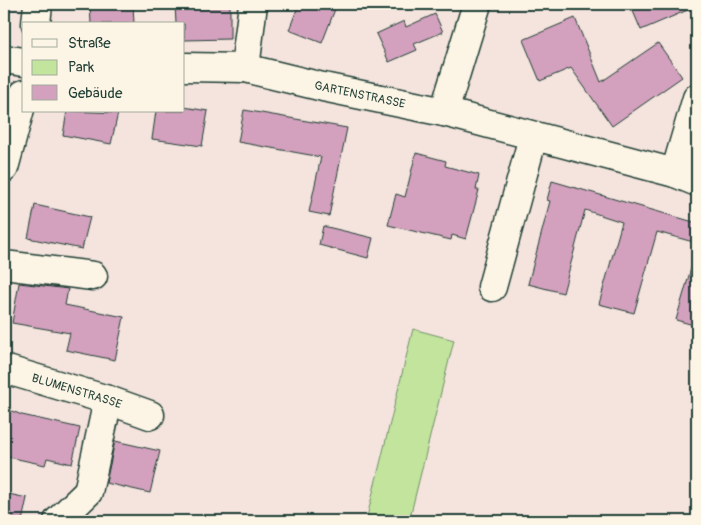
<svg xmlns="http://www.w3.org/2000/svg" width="701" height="525" font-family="Pangolin,sans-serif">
	<rect width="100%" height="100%" fill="#f4e4dd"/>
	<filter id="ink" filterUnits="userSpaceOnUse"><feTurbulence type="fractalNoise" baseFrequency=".02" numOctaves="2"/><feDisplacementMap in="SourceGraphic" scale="10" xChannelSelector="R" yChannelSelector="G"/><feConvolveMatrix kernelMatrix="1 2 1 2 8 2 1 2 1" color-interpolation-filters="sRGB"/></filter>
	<g filter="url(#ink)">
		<path fill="#c2e49d" stroke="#709068" d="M413 329 454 340 409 521H366Z"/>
		<path fill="#d3a1be" stroke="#1f3d34" d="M90 4H133L134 24H91Z
			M175 4H230V39L184 40V24H176Z
			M299 4H337L322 43 289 30Z
			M630 4H697V6L641 30Z
			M435 14 443 32 414 44 417 50 389 62 376 34 404 21 406 27Z
			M575 18 601 82 658 43 682 77 612 126 571 68 540 81 523 40Z
			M184 107 208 111 202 146 152 139 156 111H184Z
			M244 110 347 128 329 216 309 212 321 157 238 142Z
			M67 111 118 113 111 144 63 135Z
			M416 153 446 161 445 166 479 175 476 190H479L466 239 452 235 451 240 388 225 396 194 405 197Z
			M552 181 697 223V243L657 232 634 313 599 304 622 222 585 210 563 293 528 284 550 201 547 200Z
			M35 205 90 217 82 249 28 238Z
			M323 226 373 238 368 258 319 245Z
			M692 265 697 266V326L676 320Z
			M19 283 68 289 65 305 124 317 115 360 66 350 70 333 12 323Z
			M4 408 22 415 80 428 72 464 47 458 45 465 4 456Z
			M115 441 160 451 150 493 106 483Z
			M4 493 27 498 22 521H4Z"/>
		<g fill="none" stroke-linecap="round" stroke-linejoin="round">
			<defs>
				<g id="minor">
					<path d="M36 24 38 4"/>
					<path d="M4 59 24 62"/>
					<path id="s1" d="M184 67 245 68 323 87 444 112 675 173 697 182"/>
					<path d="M245 68 253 4"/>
					<path d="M444 112 477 4"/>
					<path d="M4 168 24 94"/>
					<path d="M675 173 697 98"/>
					<path d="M4 265 93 276"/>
					<path d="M492 287 533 137"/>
					<path id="s2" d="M4 369 108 400 150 415"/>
					<path d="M58 521 88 492 108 400"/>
				</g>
			</defs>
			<use href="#minor" stroke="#1f3d34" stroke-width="31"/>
			<use href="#minor" stroke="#fcf5e5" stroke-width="28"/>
		</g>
	</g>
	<g text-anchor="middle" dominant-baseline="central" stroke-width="4" stroke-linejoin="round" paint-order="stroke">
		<g font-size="12" fill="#1f3d34" stroke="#fcf5e5">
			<text stroke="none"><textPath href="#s1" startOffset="179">GARTENSTRASSE</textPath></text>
			<text stroke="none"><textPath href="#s2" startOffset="76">BLUMENSTRASSE</textPath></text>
		</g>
	</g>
	<rect width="701" height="525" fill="none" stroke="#fcf5e5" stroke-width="20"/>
	<rect x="10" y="10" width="681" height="505" fill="none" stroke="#1f3d34" stroke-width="2" filter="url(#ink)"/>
	<rect x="22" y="22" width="162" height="90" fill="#fcf5e5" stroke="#a4ab9e"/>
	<rect x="32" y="39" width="25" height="8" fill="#fcf5e5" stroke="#a4ab9e"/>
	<text x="68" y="48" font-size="15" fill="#1f3d34">Straße</text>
	<rect x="32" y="60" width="25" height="15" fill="#c2e49d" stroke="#a4ab9e"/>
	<text x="68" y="72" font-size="15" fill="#1f3d34">Park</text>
	<rect x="32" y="85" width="25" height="15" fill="#d3a1be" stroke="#a4ab9e"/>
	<text x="68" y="98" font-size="15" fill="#1f3d34">Gebäude</text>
</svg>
